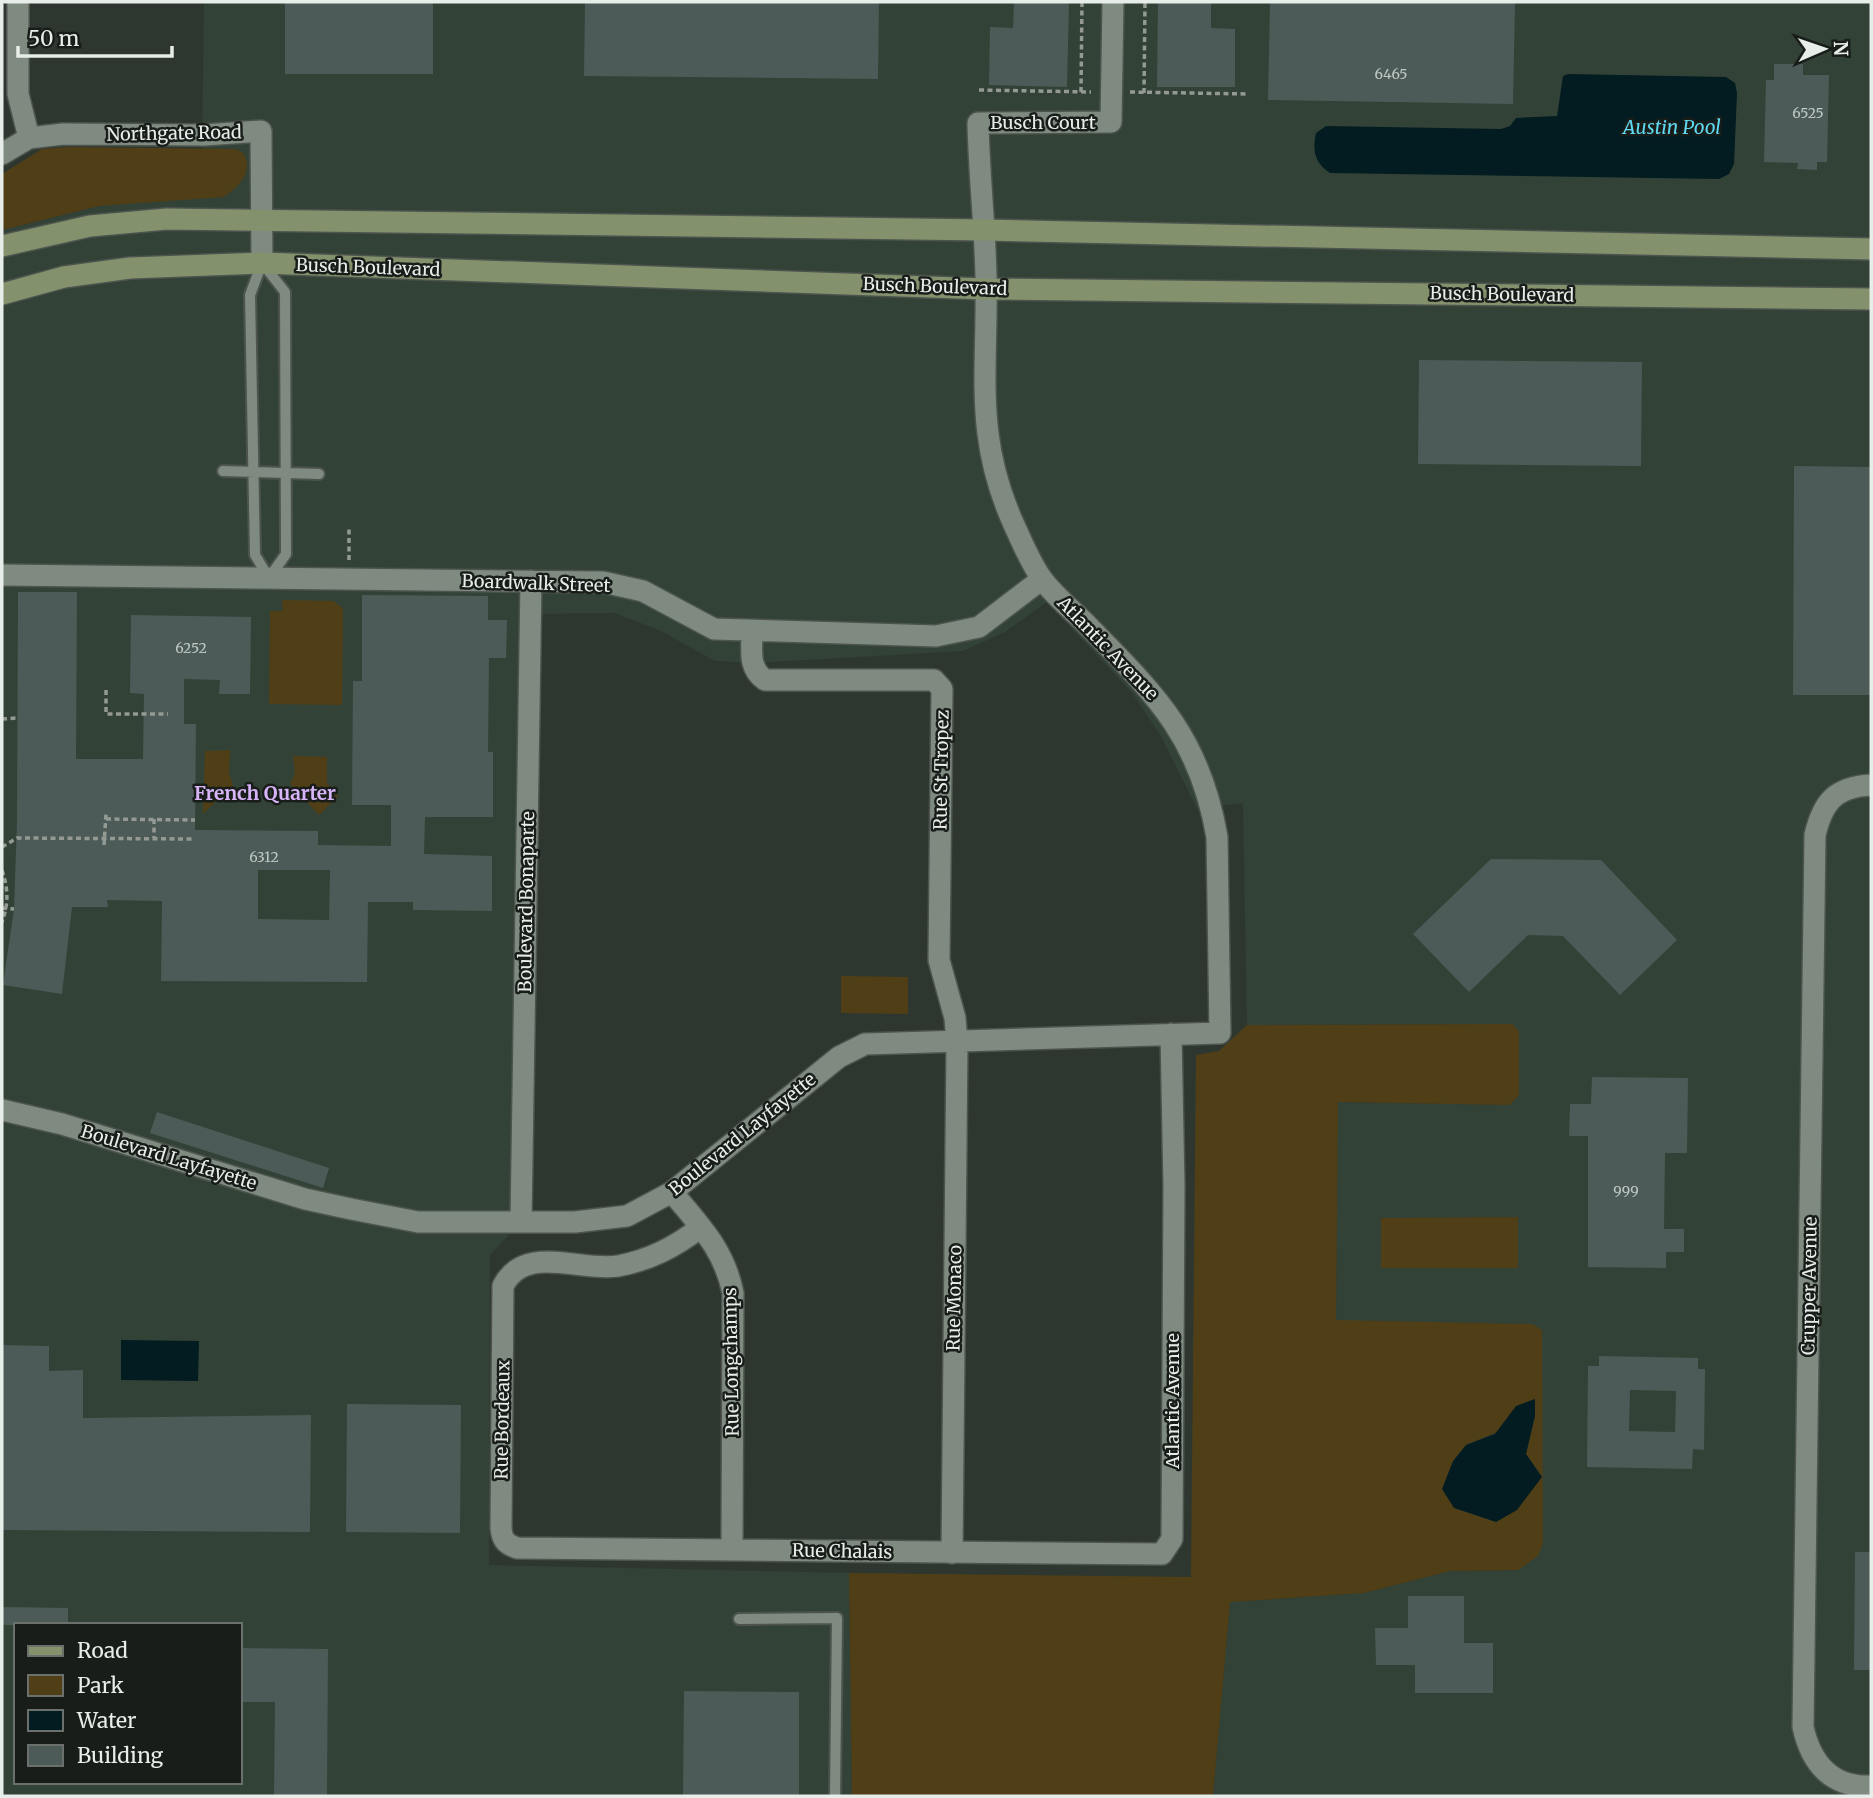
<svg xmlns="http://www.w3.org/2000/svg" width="1873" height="1798" font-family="Merriweather,serif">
	<rect width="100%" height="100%" fill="#2e372f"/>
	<path fill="#334236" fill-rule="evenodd" d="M204 2H1871V1796H1213L1230 1602 1364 1593 1450 1571 1518 1570 1542 1330 1532 1324 1336 1321 1338 1102 1510 1105 1512 1024 1247 1025 1243 803 1197 809 1162 738 1133 694 1047 602 1005 632 963 651 752 663 715 661 661 631 615 613 531 614 521 1222 490 1255 489 1565 849 1573 852 1796H2V230L99 206 133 202 235 149H202ZM16 1625H240V1782H16Z"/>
	<path fill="#503f16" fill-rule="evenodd" d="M67 147 235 149 242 152C256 169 239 188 223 197L99 206 2 230V174L42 149Z
		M282 600 334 601 343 609 342 705 269 704 270 611H283Z
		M230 750 229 774 233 785 203 814 205 751Z
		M293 756 327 757V783L338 796 319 815 290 784 295 774Z
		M841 976 908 977V1014L841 1013Z
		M1512 1024 1519 1031V1095L1510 1105 1338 1102 1336 1320 1532 1324 1542 1330 1543 1543 1538 1556 1518 1570 1450 1571 1364 1593 1230 1602 1213 1796H852L849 1573 1191 1577 1196 1055 1219 1051 1247 1025ZM1535 1416 1526 1454 1542 1477 1496 1522 1477 1515 1466 1445Z
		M1518 1217V1268H1381V1218Z"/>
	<path fill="#031c21" d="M1568 74 1726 77 1735 83 1737 93 1734 164 1729 174 1719 179 1330 173C1315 163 1312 151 1316 133L1326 126 1501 129 1510 126 1516 118 1557 116 1563 76Z
		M121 1340 199 1341 198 1381 121 1380Z
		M1535 1399V1416L1526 1454 1542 1477 1517 1510 1496 1522 1454 1508 1442 1489 1453 1461 1466 1445 1495 1434 1516 1406Z"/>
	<path fill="#4d5b58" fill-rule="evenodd" d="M285 2H433V74H285Z
		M585 2H879L878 79 584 76Z
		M1014 2H1069L1067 87 989 85 990 27 1013 28Z
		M1158 2H1211V28L1235 29V87H1157Z
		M1270 2H1515L1513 104 1268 100Z
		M1774 64H1803V75H1829L1827 162H1817V170L1797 169 1798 163 1764 162 1766 80H1774Z
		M1419 360 1642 362 1641 466 1418 464Z
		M1794 466 1871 467V695H1793Z
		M18 592H77L76 759H143L144 694 130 693 131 615 251 617 250 694H219L220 680 184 679V724H196L195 830 318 831V845L391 846V805H352L353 681H362V595L488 596V620H507L506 658H489L488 752H493V817H425L424 854 492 856V911L413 910V902H368L367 982 161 981 162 901 107 900 108 907H72L62 994 3 985 14 909 17 821ZM258 870H330L329 920 258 919Z
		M1491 859 1601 860 1677 940 1620 995 1563 936 1528 935 1469 992 1413 934Z
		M1592 1077 1688 1078 1687 1153H1665L1664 1229H1684V1252H1666V1268L1588 1267V1136H1569L1570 1104H1591Z
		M157 1112 329 1168 323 1188 150 1133Z
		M2 1345 49 1346V1371L83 1370V1418L311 1415 310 1532 2 1530Z
		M1599 1356 1698 1358V1369H1705L1704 1450 1693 1449 1692 1469 1587 1467 1588 1366H1599ZM1630 1390 1676 1391 1675 1432 1629 1431Z
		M347 1404 461 1405 460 1533 346 1532Z
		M1855 1552H1871V1670H1854Z
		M1408 1596H1464V1643H1493V1693H1415V1665H1376L1375 1628H1408Z
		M2 1607 68 1608V1625H2Z
		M240 1648 328 1649 327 1796H274L275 1702H240Z
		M684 1691 799 1692V1796H683Z"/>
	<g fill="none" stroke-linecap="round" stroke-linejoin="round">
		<defs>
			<path id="service" d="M262 263 285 292 286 554 269 578 255 555 250 295Z
				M223 471 319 474
				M739 1619 837 1618 835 1796"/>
			<path id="minor" d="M18 2V94L29 138
				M2 154 29 138 63 134 204 135 261 131 262 263
				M2 575 603 582 643 591 714 629 936 636 979 627 1042 579
				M752 632C752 651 748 668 765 680H934L942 689 939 960 955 1018 957 1043 952 1553
				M1871 785C1836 787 1823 801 1815 835L1803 1727C1811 1763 1831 1788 1871 1786
				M2 1110 62 1124 305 1199 351 1209 418 1222H575L627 1216 672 1192 839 1057 865 1044 1220 1033 1217 837C1200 738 1157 696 1090 628 1075 612 1055 597 1042 579 1031 564 1023 544 1015 527 973 436 988 372 986 277 985 225 979 174 978 123L1111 122 1113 2
				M672 1192C700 1226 724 1249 733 1293L732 1550
				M521 1222 531 581
				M701 1227C675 1247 650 1260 618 1266 579 1272 525 1243 503 1286L501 1528C502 1540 506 1544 517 1548L1162 1554 1172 1539 1174 1186 1171 1034"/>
			<path id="secondary" d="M2 246 90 226 167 219 985 230 1871 249
				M2 294 64 277 130 268 262 263 986 289 1871 299"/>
		</defs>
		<use href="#service" stroke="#4c544d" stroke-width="14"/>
		<use href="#minor" stroke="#4c544d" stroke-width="24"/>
		<use href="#secondary" stroke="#4c544d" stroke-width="24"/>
		<path stroke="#929a93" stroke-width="3.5" stroke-dasharray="5 3.5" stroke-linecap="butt" d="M979 90 1091 92
			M1081 92 1082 2
			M1130 92 1248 94
			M1144 93 1145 2
			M349 560V529
			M106 690V714H168
			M2 719 17 718
			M106 819 195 820
			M154 819V838
			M104 845 106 814
			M2 847 17 838 195 839
			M2 870C8 888 9 903 2 922
			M2 908 14 909"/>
		<use href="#service" stroke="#7f8a81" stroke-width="10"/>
		<use href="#minor" stroke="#7f8a81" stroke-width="21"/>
		<use href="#secondary" stroke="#84916d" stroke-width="21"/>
	</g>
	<g text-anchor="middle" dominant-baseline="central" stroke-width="5" stroke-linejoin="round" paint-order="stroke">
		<g font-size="14" fill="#c0c8c4">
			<text x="1391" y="74">6465</text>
			<text x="1808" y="113">6525</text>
			<text x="191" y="648">6252</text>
			<text x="264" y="857">6312</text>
			<text x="1626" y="1191">999</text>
		</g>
		<g font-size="18" fill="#e7ede8" stroke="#191d1a">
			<text x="1043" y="122">Busch Court</text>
			<text transform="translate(174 133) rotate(-1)">Northgate Road</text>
			<text transform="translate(368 267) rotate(2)">Busch Boulevard</text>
			<text transform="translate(935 286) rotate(2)">Busch Boulevard</text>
			<text transform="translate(1502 294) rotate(1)">Busch Boulevard</text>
			<text transform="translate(536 583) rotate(2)">Boardwalk Street</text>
			<text transform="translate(1108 648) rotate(46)">Atlantic Avenue</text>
			<text transform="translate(941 770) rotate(-89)">Rue St Tropez</text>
			<text transform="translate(526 902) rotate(-89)">Boulevard Bonaparte</text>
			<text transform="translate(742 1134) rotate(-39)">Boulevard Layfayette</text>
			<text transform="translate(169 1157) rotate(17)">Boulevard Layfayette</text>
			<text transform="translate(1809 1286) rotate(-89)">Crupper Avenue</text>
			<text transform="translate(954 1298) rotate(-89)">Rue Monaco</text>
			<text transform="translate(731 1362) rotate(-91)">Rue Longchamps</text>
			<text transform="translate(1172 1401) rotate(-90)">Atlantic Avenue</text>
			<text transform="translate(502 1420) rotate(-89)">Rue Bordeaux</text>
			<text transform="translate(842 1551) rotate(1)">Rue Chalais</text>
		</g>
		<g font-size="19" font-style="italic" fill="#5fd8f0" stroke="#191d1a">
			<text x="1672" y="127">Austin Pool</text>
		</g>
		<g font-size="19" font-weight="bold" fill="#d7b4f8" stroke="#191d1a">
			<text x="265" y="793">French Quarter</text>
		</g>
	</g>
	<rect width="1873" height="1798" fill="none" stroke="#e7ede8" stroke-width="7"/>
	<rect x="14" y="1623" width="228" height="161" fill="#191d1a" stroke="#6b706c" stroke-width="2"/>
	<rect x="28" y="1646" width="35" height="10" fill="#84916d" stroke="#6b706c" stroke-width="2"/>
	<text x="77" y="1658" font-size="21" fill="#e7ede8">Road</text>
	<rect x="28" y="1675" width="35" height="21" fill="#503f16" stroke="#6b706c" stroke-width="2"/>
	<text x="77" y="1693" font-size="21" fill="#e7ede8">Park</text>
	<rect x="28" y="1710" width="35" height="21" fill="#031c21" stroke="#6b706c" stroke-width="2"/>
	<text x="77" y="1728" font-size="21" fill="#e7ede8">Water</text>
	<rect x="28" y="1745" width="35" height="21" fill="#4d5b58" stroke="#6b706c" stroke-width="2"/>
	<text x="77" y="1763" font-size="21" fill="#e7ede8">Building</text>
	<g transform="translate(1824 49) rotate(88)" stroke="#191d1a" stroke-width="5" paint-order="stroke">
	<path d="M0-5L12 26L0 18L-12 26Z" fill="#e7ede8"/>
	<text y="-10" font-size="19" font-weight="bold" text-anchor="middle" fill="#e7ede8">N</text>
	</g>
	<path d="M18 46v10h154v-10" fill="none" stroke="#e7ede8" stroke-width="3.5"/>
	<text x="28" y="46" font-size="21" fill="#e7ede8" stroke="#191d1a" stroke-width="5" paint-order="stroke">50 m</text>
</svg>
